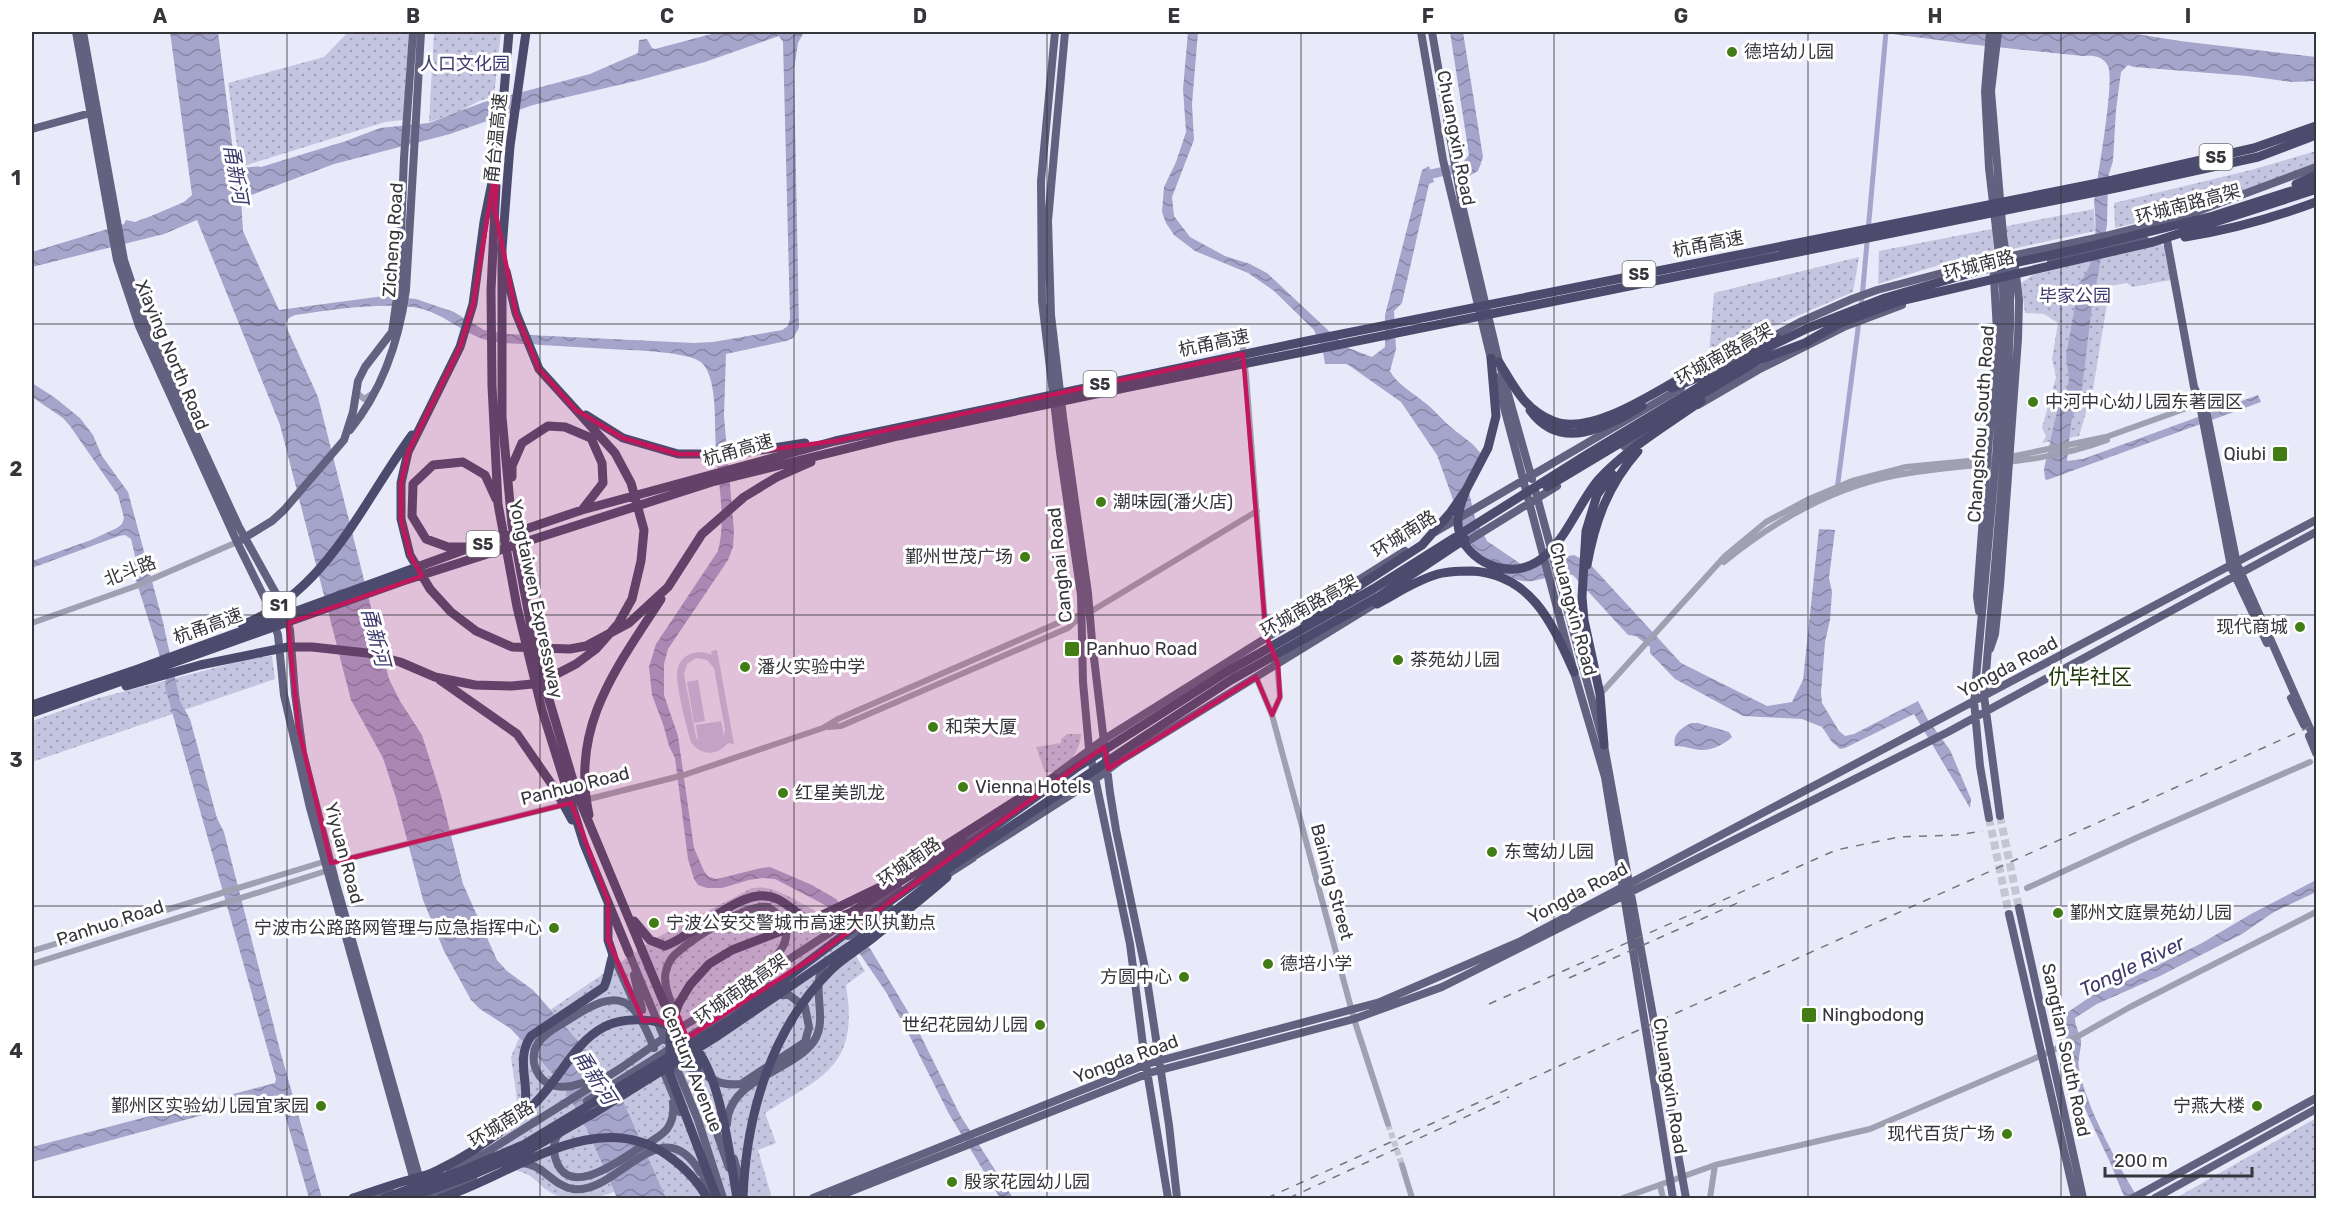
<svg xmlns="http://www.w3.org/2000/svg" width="2348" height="1230" font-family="Rubik,'Noto Sans SC',sans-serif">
	<defs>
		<pattern id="grass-dots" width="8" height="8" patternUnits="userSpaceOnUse" patternTransform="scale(1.5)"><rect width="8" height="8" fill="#c4c5e0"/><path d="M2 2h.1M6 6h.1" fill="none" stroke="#a0a1b7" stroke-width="1.8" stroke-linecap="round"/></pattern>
		<pattern id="water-waves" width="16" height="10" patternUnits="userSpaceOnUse" patternTransform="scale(1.5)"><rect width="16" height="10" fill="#a5a4cb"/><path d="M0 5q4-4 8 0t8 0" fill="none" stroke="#8786a6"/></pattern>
	</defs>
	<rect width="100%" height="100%" fill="#e9eaf9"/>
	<path fill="url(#grass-dots)" d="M348 32H409L403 120 385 122 240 167 228 83 324 57Z
		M434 32H501L494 96 479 101 459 112 429 122Z
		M2316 151V164L2195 208 2115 228 2114 203 2251 170Z
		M2094 209 2095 231 1942 264 1878 284 1879 251Z
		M2161 244 2165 247 2171 280 2132 287 2127 283 2110 286 2093 389 2079 436 2042 443 2046 436 2042 428 2056 377 2052 359 2058 323 2044 314 2025 313 2021 283 2033 275Z
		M1859 257 1853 292 1709 354 1714 293Z
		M272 656 275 679 32 762V721L95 699 257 657Z
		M1067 734H1081C1081 750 1065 775 1045 772L1036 747 1061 743V739Z
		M752 888C756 888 762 887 766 888 779 889 823 914 833 924 846 936 856 956 865 971L846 985C859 1066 825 1075 765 1113L776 1143 758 1150 772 1198H666L624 1103 601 1067 550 1010 656 938Z
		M519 1038 560 1082 584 1123 614 1192C595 1199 568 1204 550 1192 534 1182 536 1175 514 1170L490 1131 513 1111 517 1099 511 1057Z
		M2316 1118V1198H2176Z"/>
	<path fill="#c4c5e0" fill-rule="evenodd" d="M717 650 734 744 728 743C718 756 700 756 691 742 687 730 676 685 677 673 678 655 697 648 712 655L711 651ZM696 658 707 660 714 668 725 730 724 736 721 721 696 725 698 741 696 737 684 674 687 664Z
		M698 680 705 721 694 723 687 682Z"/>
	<path fill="url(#water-waves)" fill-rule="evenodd" d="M170 32H218L235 167C244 170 252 165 261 167L346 141 380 128 429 123 484 102 590 74 638 53 639 40 647 39 652 48 655 49 719 32H804L798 43 794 69 799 328 793 338 786 341 726 354 724 416 734 531 733 547 728 560 668 649 664 664V695L678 736 694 848 704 871 709 877 717 879 761 868 770 867 812 885 836 899 871 950 913 1020 960 1115 1013 1198H1000L949 1114 905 1027 886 992 827 906 775 879 762 878 749 880 722 888H707L698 885 694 879 688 859 675 758 669 746 663 724 652 695 649 667 656 644 718 551C727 516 717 481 716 447 714 425 718 379 702 363 690 351 628 350 609 349 586 348 564 346 541 345 522 343 500 345 483 339 458 330 439 310 412 307 373 303 333 310 295 315L289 318 285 324 318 397 389 679 400 701 422 735 441 795 463 884 497 960 507 971 533 990 601 1067 624 1103 666 1198H617L584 1123 560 1082 511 1029 480 1009 471 1000 444 951 423 900 396 798 383 758 351 700 280 425 197 220 164 234 32 267V252L124 224 126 220 135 222 151 216 184 202 192 195ZM779 36 783 42 790 318 788 326 782 330 713 342 694 343 508 334 484 330 454 312 416 299 384 296 279 310 243 231 241 199 334 164 450 134 533 105 640 80 705 62Z
		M1188 32H1198L1192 104 1194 140 1172 197 1174 216 1190 237 1225 256 1250 264 1267 273 1346 347 1372 357 1385 347V315L1422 170 1429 166 1434 182 1429 184 1402 303 1394 311 1396 349 1390 371C1396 383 1413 393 1424 402 1434 409 1442 420 1452 428 1462 437 1475 443 1482 456L1469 492 1475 518 1487 541 1521 564 1574 555 1589 563 1681 663 1767 706 1792 702 1803 680 1819 529 1835 530 1829 578 1832 592 1830 620 1825 642 1821 693 1822 703 1839 731 1845 736 1854 734 1918 701 1928 720 1950 750 1971 799 1970 808 1914 714 1845 748 1840 749 1832 742 1822 727 1802 719 1743 716 1675 679 1650 653V647L1636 636 1628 635 1573 575C1560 571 1546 579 1532 581 1506 584 1477 557 1466 536L1437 455 1401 402 1347 364H1325L1323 352 1314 330 1274 291 1248 273 1195 251 1174 235 1166 223 1162 212 1164 187 1176 162 1186 132 1183 89Z
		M1450 32H1463L1483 157 1478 171 1469 176 1464 161 1469 155Z
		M1877 32H2124L2180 41 2316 57V81L2292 82 2247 76 2134 67 2128 65 2121 72 2116 110 2113 161 2108 177 2107 225 2091 313 2082 389 2071 423 2067 461 2083 459 2258 395 2261 402 2047 480 2045 479 2044 469 2058 407 2065 399 2069 379 2066 356 2079 283C2097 264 2097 226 2094 202 2097 179 2115 81 2108 66 2103 56 2093 55 2083 56L1968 44Z
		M32 383 54 397 80 418 93 435 102 456 128 492 163 622 180 701 190 719 217 818 224 832 281 1054 322 1198H309L283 1108 278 1099 274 1098 221 1110 32 1162V1147L275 1083 276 1079 165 687 166 680 158 650 133 571 135 556 131 539 125 535 119 536 32 568V561L91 540 117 528 122 524 124 518 118 495 70 426 63 418 32 397Z
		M1691 723H1698L1729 732 1732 737C1725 744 1711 751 1700 750 1692 749 1685 746 1675 746 1672 735 1681 728 1691 723Z
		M2316 880V892L2274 912 2242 934 2160 976 2097 1004 2075 1018C2075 1026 2079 1032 2081 1040 2082 1049 2077 1058 2079 1068 2085 1105 2118 1165 2138 1198H2125C2119 1186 2115 1173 2109 1160 2090 1118 2056 1059 2068 1012L2096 993 2118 985 2202 943 2251 914Z"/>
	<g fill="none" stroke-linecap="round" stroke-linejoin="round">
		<path stroke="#a5a4cb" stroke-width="5" d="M1861 309 1886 32
			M1837 490 1859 321"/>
		<path stroke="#a5a4cb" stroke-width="9" d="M1425 180 1427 175 1476 164"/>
		<path stroke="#c5c6d3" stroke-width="6" stroke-dasharray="6 3" stroke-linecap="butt" d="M1388 1124 1402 1165"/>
		<path stroke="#c5c6d3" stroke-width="8" stroke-dasharray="8 4" stroke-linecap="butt" d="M2000 816 2019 908
			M1989 818 2009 914"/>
		<path stroke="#9fa0b1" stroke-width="6" d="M1242 341 1246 375 1266 636 1272 650
			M356 392 364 399 373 393
			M1724 562C1778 518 1840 483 1910 473 1979 462 2040 465 2107 440
			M32 623 136 586 237 542
			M1256 677 1272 715 1354 1019 1388 1124
			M1604 690 1725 556 1766 522 1809 499 1852 481 1906 467 2010 457 2106 437 2223 395
			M1272 715 1280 697 1277 662
			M828 727 841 726 1068 628 1081 616
			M585 800 684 775 823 728 838 719 1067 619 1090 612 1257 511
			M331 863 566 804
			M2027 888 2136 838 2310 762
			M32 951 323 862 331 863 326 871 32 964
			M1402 1165 1412 1198
			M1660 1185 1663 1198
			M1623 1198 1715 1165 1870 1129 2052 1051 2130 1007 2316 912
			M1710 1198 1715 1165"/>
		<path stroke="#62617f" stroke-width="8" d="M76 32 117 260 139 326 237 542 268 605 278 635 284 695 310 808 414 1181
			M83 32 124 260 145 323 239 527 284 608 290 630 295 694 303 753 335 880 420 1180
			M1055 32 1041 181 1042 301 1060 452 1081 595 1083 682 1089 749 1130 944 1144 1053 1168 1198
			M1065 32 1048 221 1051 315 1063 417 1088 593 1092 641 1110 793 1116 830 1146 973 1169 1125 1177 1198
			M1421 32 1443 160 1492 363
			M1432 32 1462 205 1499 362 1532 479
			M1998 32 1991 91 2003 235 2010 287V326L2004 458 1984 696 2000 816
			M32 129 94 112
			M2167 240 2194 387 2207 415 2237 564 2316 742
			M2051 261 2145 240
			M1770 338 1800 322 1852 299 1877 290 1988 261 2110 235 2185 216 2316 167
			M1702 376 1752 348
			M1496 377 1574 672 1605 777 1673 1198
			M1698 405 1758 370 1846 326 1902 305
			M2200 405 2231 567 2267 643
			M350 430C383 389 399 341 406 290L421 32
			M1624 446 1653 430
			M1536 493 1604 745 1686 1198
			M1435 532 1681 388
			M241 540 272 521 284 510 344 440 353 412 358 381 365 367 392 332 399 284 404 158 413 32
			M1463 544 1557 486
			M1979 611 1977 597 1997 331 1993 261
			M1990 649 1995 634 2000 586 2018 339 2019 300 2014 258
			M2291 698 2304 725
			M2309 736 2316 753
			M1049 780 1103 740 1405 551
			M1989 818 1980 766 1974 701 1996 458 2004 321 2003 289 1989 168 1985 91 1990 32
			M960 845 1006 812
			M970 859 1094 780 1121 760 1381 600
			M945 876 973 858
			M2019 908 2083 1198
			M2009 914 2075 1198
			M848 936 891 909
			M629 953 665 1040
			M613 955 638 1011
			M634 975 642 1010
			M676 1017C672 1003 662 985 666 971 667 965 672 956 678 952 695 937 746 904 768 907 809 935 772 963 746 982
			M686 1051 692 1069
			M673 1059 698 1120 723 1198
			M696 1060C704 1080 721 1086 741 1084L805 1042 809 1027 805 1007 789 995H777
			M661 1065 680 1112
			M690 1065 707 1105 729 1168
			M602 1074C581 1086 546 1098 535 1067 533 1061 533 1051 537 1045 543 1034 559 1026 570 1019 619 987 633 995 654 1048
			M587 1101 770 986
			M727 1124C728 1081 785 1073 810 1046 832 1023 809 991 824 964
			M560 1131C554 1139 553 1148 555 1157 566 1200 616 1163 636 1150 646 1144 660 1138 667 1129 673 1121 674 1112 673 1103
			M734 1159 742 1188
			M521 1163C542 1163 553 1186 573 1189 618 1195 661 1106 700 1172
			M700 1165 710 1198
			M450 1172 487 1152 621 1068 671 1033 721 1004 898 888
			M446 1190 473 1178
			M367 1198 390 1191
			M420 1198 435 1194 449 1186
			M813 1198 1147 1064 1380 1002 1519 942 2316 520
			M834 1198 1149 1073 1354 1019 1442 987 1948 732 2316 532
			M2133 1198 2316 1098
			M2155 1198 2316 1109"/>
		<path stroke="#4c4b6d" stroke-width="9" d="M526 32 510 146 502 249V417L512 525 537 659 577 794 664 1003 698 1066
			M499 148 484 222 473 304 460 347 408 452 401 483V519L410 555 430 589 451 612 476 631 512 647 570 649 586 646 629 623 668 587 702 534 744 497 777 477 811 462
			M499 152 509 32
			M2296 184 2316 175
			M496 186 491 290 492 386 498 504 517 607 542 710 584 844 629 953
			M2185 237C2230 230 2273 218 2316 202
			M1499 362C1515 388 1524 409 1553 421 1593 438 1665 385 1700 367 1724 354 1750 346 1777 338
			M1672 388 1706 374
			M1530 410C1561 453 1606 427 1642 406
			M586 415 623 438 678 454H736L805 443
			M512 477V466L522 443 548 426 565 427 591 438 602 463 603 483 582 510
			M1547 487 1759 360 1805 343 1840 323 1900 301 2153 242 2314 190
			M1466 490C1459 507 1453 526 1464 543 1473 557 1484 564 1500 568 1555 579 1571 511 1599 479 1628 448 1667 425 1701 401
			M467 547H448L426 539 412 516 413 484 433 465 463 462 485 475 496 499
			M1587 565C1595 521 1608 485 1638 451
			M1377 604C1396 594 1415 581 1435 575 1446 571 1460 571 1472 571 1532 575 1552 623 1574 672
			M1305 621 1422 545 1450 513 1466 490 1488 448 1496 416 1491 358
			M242 625C326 593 362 503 412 435
			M440 680 517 734 555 789 572 820
			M126 686 200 665 288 647H312L367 653 400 662 435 677 475 685 512 686 532 684 551 677 576 664 596 649 618 624 632 599 641 561 644 530 631 483 615 453 539 369 516 313 506 271
			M32 705 138 669 472 547 582 510 835 441 1307 341 2113 180 2254 148 2316 126
			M32 713 403 581 712 482 898 436 1129 387 2116 188 2258 157 2316 135
			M1604 745 1600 694 1584 620 1582 597 1586 531 1597 495 1612 474
			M589 815C570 726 616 669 661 599
			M634 921 650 940 665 946C694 935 730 899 758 896 787 893 795 921 819 922 830 922 840 917 850 913L963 842
			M692 1044C721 1072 730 1159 737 1198
			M523 1112C532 1086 514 1060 531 1036L604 987C609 976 609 966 613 955L608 940V907
			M353 1198C371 1192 388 1186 405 1181 415 1178 427 1176 436 1171 470 1155 506 1129 534 1104 559 1081 573 1043 604 1027 623 1017 658 1017 674 1030
			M384 1198 464 1170 523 1145 732 1019 865 919 1076 768 1228 671 1373 589 1586 455 1752 355 1808 328 1885 298 1981 270 2079 249 2213 216 2316 183
			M408 1198 477 1173 527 1151 594 1113 716 1037 854 943 952 866 1142 738 1231 680 1378 597 1465 539
			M441 1198C512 1176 594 1105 667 1155 684 1167 698 1181 707 1198
			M717 1198 670 1074V1027L679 1003 690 985 709 964 732 950 818 917 880 887 1036 788 1055 778
			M743 1198C746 1117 770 1031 829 972 840 960 856 951 869 941 895 920 922 899 947 877"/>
		<path stroke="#74757e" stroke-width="1.5" stroke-dasharray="8 8" stroke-linecap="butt" d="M1569 978 1742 901
			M1489 1004 1836 850 1899 837 1956 835 1983 831
			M1267 1198 2316 724
			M1289 1198 1509 1097"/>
	</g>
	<path fill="#c2185b" fill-opacity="0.2" stroke="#c2185b" stroke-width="4.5" stroke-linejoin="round" d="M499 148 495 210 516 313 539 369 576 410 623 438 678 454H736L835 441 1243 354 1266 636 1278 664 1280 697 1272 715 1256 677 1108 769 1104 747 814 957 687 1038 676 1010 670 1027 657 1020 643 1021 608 940V901L571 803 331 863 298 726 288 623 422 576 410 555 401 519V483L408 452 460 347 473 304Z"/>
	<path fill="none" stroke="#35353b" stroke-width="1.5" stroke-opacity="0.55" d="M287 32V1198M540 32V1198M794 32V1198M1047 32V1198M1301 32V1198M1554 32V1198M1808 32V1198M2061 32V1198M32 324H2316M32 615H2316M32 906H2316"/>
	<g fill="#427c15" stroke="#fff" stroke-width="2">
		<circle cx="1732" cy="52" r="6"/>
		<circle cx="2033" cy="402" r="6"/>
		<rect x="2272" y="446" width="16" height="16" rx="3"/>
		<circle cx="1101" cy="502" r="6"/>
		<circle cx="1025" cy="557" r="6"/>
		<circle cx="2300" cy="627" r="6"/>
		<rect x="1064" y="641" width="16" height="16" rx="3"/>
		<circle cx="1398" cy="660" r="6"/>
		<circle cx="745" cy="667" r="6"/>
		<circle cx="933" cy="727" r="6"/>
		<circle cx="963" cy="787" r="6"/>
		<circle cx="783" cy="793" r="6"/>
		<circle cx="1492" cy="852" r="6"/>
		<circle cx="2058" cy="913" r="6"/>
		<circle cx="654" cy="923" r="6"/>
		<circle cx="554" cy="928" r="6"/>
		<circle cx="1268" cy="964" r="6"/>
		<circle cx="1184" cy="977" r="6"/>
		<rect x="1801" y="1007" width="16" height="16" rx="3"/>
		<circle cx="1040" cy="1025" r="6"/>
		<circle cx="321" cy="1106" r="6"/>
		<circle cx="2257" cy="1106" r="6"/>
		<circle cx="2007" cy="1134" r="6"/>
		<circle cx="952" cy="1182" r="6"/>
	</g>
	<g text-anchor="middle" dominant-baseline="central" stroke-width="6" stroke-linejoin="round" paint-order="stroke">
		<g fill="#fff" stroke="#727276" stroke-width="1.5">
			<rect x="2199.5" y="144" width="33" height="26" rx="4.5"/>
			<rect x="1622.5" y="261" width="33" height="26" rx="4.5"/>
			<rect x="1083.5" y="371" width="33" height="26" rx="4.5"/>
			<rect x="466.5" y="531" width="33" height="26" rx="4.5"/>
			<rect x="262.5" y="592" width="33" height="26" rx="4.5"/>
		</g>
		<g font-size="16" font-weight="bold" fill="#35353b">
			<text x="2216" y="157">S5</text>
			<text x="1639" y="274">S5</text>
			<text x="1100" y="384">S5</text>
			<text x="483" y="544">S5</text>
			<text x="279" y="605">S1</text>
		</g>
		<g font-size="18" fill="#35353b" stroke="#fff" text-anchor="start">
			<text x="1744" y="52">德培幼儿园</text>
			<text x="2045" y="402">中河中心幼儿园东著园区</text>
			<text x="2266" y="454" text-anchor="end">Qiubi</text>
			<text x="1113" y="502">潮味园(潘火店)</text>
			<text x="1013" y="557" text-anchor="end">鄞州世茂广场</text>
			<text x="2288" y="627" text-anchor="end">现代商城</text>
			<text x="1086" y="649">Panhuo Road</text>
			<text x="1410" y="660">茶苑幼儿园</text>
			<text x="757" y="667">潘火实验中学</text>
			<text x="945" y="727">和荣大厦</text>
			<text x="975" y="787">Vienna Hotels</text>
			<text x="795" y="793">红星美凯龙</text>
			<text x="1504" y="852">东莺幼儿园</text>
			<text x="2070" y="913">鄞州文庭景苑幼儿园</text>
			<text x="666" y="923">宁波公安交警城市高速大队执勤点</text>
			<text x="542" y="928" text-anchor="end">宁波市公路路网管理与应急指挥中心</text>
			<text x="1280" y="964">德培小学</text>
			<text x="1172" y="977" text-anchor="end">方圆中心</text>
			<text x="1822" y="1015">Ningbodong</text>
			<text x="1028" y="1025" text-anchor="end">世纪花园幼儿园</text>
			<text x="309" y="1106" text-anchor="end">鄞州区实验幼儿园宜家园</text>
			<text x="2245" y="1106" text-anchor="end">宁燕大楼</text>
			<text x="1995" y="1134" text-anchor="end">现代百货广场</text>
			<text x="964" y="1182">殷家花园幼儿园</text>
		</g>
		<g font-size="18" fill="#3d396c" stroke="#fff">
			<text x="465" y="64">人口文化园</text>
			<text x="2075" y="296">毕家公园</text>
		</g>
		<g font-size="18" fill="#35353b" stroke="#fff">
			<text transform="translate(496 138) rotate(-84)">甬台温高速</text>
			<text transform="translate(1456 138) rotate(79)">Chuangxin Road</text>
			<text transform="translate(2188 204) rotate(-15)">环城南路高架</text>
			<text transform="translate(393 240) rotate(-86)">Zicheng Road</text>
			<text transform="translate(1708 244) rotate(-11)">杭甬高速</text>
			<text transform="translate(1979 265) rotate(-14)">环城南路</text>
			<text transform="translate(1214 343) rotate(-12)">杭甬高速</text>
			<text transform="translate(1724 354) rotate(-29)">环城南路高架</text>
			<text transform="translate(172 355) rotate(67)">Xiaying North Road</text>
			<text transform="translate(1981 424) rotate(-86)">Changshou South Road</text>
			<text transform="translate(738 450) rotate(-16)">杭甬高速</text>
			<text transform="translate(1404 534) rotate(-32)">环城南路</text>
			<text transform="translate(1060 565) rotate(-96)">Canghai Road</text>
			<text transform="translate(130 571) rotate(-21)">北斗路</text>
			<text transform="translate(536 599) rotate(78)">Yongtaiwen Expressway</text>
			<text transform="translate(1309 606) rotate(-29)">环城南路高架</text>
			<text transform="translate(1573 609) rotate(75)">Chuangxin Road</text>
			<text transform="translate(208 626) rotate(-20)">杭甬高速</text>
			<text transform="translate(2008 667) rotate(-28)">Yongda Road</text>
			<text transform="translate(575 786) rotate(-14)">Panhuo Road</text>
			<text transform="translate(344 853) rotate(75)">Yiyuan Road</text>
			<text transform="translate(909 862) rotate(-35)">环城南路</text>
			<text transform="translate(1332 882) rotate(75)">Baining Street</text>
			<text transform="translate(1578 893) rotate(-28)">Yongda Road</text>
			<text transform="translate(110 923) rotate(-18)">Panhuo Road</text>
			<text transform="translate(741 989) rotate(-35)">环城南路高架</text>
			<text transform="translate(2066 1050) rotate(78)">Sangtian South Road</text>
			<text transform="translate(1126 1059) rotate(-20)">Yongda Road</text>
			<text transform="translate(692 1069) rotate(68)">Century Avenue</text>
			<text transform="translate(1670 1086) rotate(81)">Chuangxin Road</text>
			<text transform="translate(501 1124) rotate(-31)">环城南路</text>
		</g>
		<g font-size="20" font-style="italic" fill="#3d396c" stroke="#fff">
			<text transform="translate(236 174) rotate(80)">甬新河</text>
			<text transform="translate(376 637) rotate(75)">甬新河</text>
			<text transform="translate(2132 966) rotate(-26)">Tongle River</text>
			<text transform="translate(595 1077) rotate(57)">甬新河</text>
		</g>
		<g font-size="21" fill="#1b3707" stroke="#fff">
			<text x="2090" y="676">仇毕社区</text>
		</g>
	</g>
	<rect width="2348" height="1230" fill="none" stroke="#ffffff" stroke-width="66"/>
	<path d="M2105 1167v9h147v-9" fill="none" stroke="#35353b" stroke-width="3"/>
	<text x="2114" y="1167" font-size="18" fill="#35353b" stroke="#ffffff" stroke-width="4.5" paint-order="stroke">200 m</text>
	<rect x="33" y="33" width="2282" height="1164" fill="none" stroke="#35353b" stroke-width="2"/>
	<g font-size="20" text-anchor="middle" font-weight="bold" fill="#35353b">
		<text x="160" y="23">A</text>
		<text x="413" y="23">B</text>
		<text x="667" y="23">C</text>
		<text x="920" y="23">D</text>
		<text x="1174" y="23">E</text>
		<text x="1428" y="23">F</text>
		<text x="1681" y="23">G</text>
		<text x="1935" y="23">H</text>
		<text x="2188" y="23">I</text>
		<text x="16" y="185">1</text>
		<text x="16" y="476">2</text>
		<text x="16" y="767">3</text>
		<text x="16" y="1058">4</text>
	</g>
</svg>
